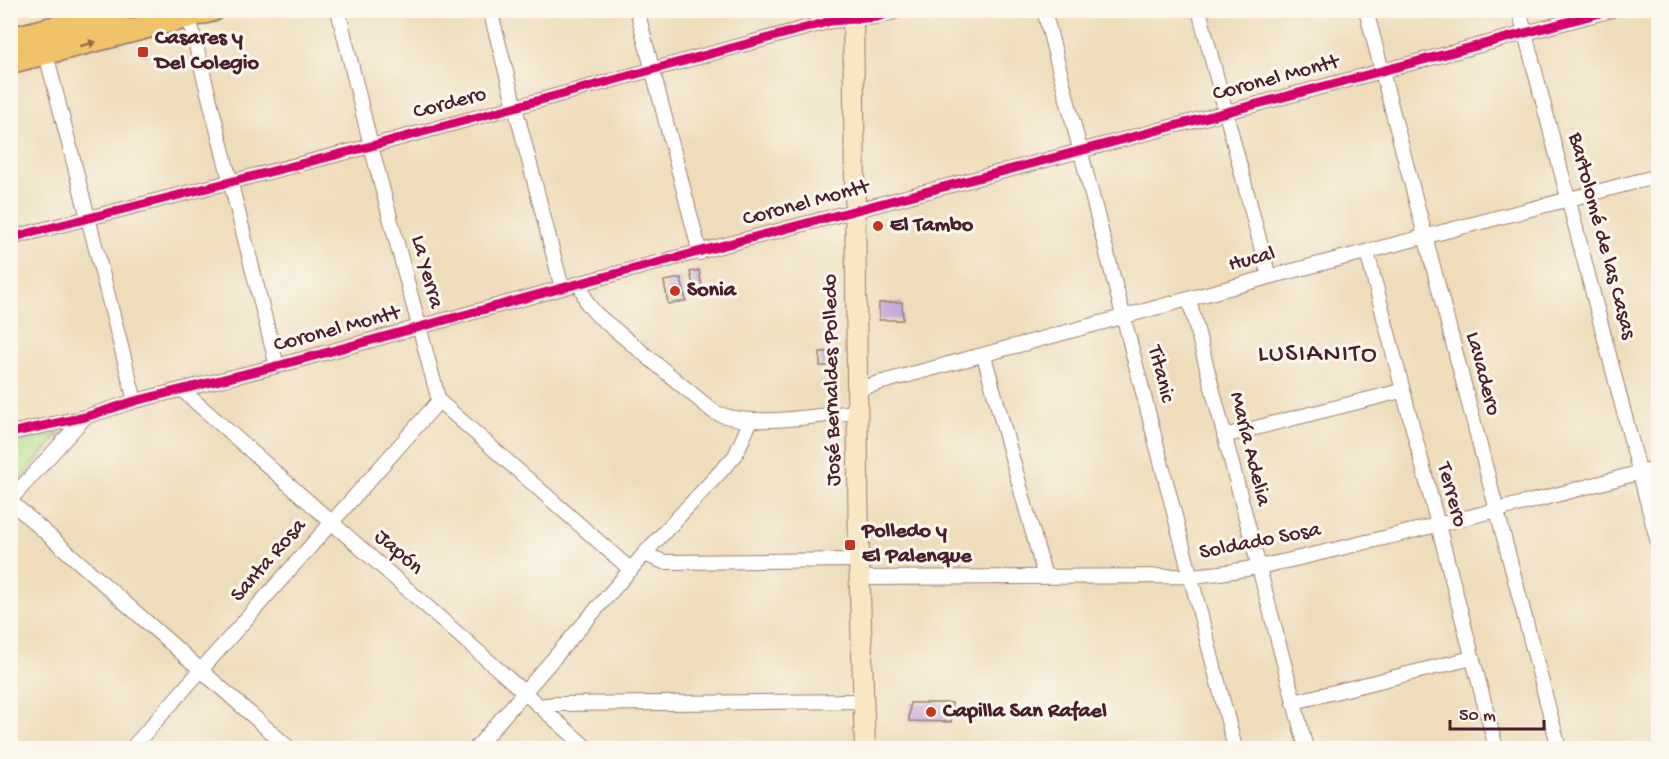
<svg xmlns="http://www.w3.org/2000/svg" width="1669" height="759" font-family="'Gochi Hand',sans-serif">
	<rect width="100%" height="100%" fill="#fbf7ec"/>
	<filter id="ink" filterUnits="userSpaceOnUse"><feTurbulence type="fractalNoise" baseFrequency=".0167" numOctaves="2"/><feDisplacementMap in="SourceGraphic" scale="12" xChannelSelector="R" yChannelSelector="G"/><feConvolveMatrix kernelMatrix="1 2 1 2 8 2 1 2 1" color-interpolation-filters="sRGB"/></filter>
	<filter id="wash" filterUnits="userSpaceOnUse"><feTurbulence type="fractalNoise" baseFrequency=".008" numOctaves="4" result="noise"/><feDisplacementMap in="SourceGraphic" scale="24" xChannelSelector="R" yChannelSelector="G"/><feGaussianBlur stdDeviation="1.35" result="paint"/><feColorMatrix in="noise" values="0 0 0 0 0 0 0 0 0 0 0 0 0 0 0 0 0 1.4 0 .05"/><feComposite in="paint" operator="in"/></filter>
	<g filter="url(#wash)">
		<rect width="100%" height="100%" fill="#eedcba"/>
		<path fill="#add985" stroke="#7c7c58" stroke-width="1.5" d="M60 433 14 487 11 475 10 444Z"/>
		<g id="blocks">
			<path fill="#c4addc" d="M699 270 702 287 694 289 690 272Z
				M681 278 686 301 668 304 664 281Z
				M902 302 903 320H879V303Z
				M820 352H834V366H820Z
				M910 703H952L951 722 909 721Z"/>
		</g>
	</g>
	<g filter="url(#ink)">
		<use href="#blocks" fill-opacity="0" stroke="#9c7e72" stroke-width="1.5"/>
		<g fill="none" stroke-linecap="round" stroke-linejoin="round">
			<defs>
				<path id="minor" d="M187 10 277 366
					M338 10 371 146 439 401 631 570
					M490 10 562 288
					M637 10 700 253
					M1044 10 1235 748
					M1199 10 1269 277
					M1366 10 1559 748
					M1519 10 1658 543
					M46 54 135 401
					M10 238 371 146 831 21 877 17 900 10
					M1367 252 1496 748
					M580 283 587 303 596 314 714 412C752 429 815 415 857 412
					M1189 299 1306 748
					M984 356 1045 577
					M857 389 1269 277 1658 176
					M182 390 587 748
					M10 433 85 417 135 401 277 366 562 288 1612 10
					M1224 436 1401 391
					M10 500 85 417
					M10 501 289 748
					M644 554 664 562 859 560
					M860 578 1190 576C1258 571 1322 552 1388 537 1478 515 1569 493 1658 467
					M1294 702 1472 658
					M539 706 555 704 864 701
					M132 748 439 401
					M476 748 644 554 735 456 751 420"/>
				<path id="secondary" d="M853 10 859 560 865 748"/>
				<path id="primary" d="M10 39 124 10
					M10 62 213 10"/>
			</defs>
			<use href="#minor" stroke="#9c7e72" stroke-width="16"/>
			<use href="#secondary" stroke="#9c7e72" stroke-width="22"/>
			<use href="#primary" stroke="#9c7e72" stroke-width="26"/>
			<use href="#minor" stroke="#fff" stroke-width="14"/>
			<use href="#secondary" stroke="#f9e7c3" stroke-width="20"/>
			<use href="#primary" stroke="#f1c369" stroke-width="22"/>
			<defs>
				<path id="cycleway" d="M10 238 371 146 831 21 877 17 900 10
					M10 433 85 417 135 401 277 366 562 288 1612 10"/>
			</defs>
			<use href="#cycleway" stroke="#fbf7ec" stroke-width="13"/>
			<use href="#cycleway" stroke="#d6006c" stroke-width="9"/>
		</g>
		<defs><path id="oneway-solid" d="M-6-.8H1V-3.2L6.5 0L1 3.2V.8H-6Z" transform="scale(1.5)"/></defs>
		<use fill="#956947" href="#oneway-solid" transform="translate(88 44) rotate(-15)"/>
	</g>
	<g fill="#c8321e" stroke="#fbf7ec" stroke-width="2">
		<rect x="137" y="46" width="12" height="12" rx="3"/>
		<circle cx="878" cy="226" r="6"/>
		<circle cx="675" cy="291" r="6"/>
		<rect x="844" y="539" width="12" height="12" rx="3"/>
		<circle cx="931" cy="712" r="6"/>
	</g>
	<g text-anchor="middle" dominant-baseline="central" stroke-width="6" stroke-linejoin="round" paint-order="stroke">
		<g font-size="22" font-weight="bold" fill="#4a1f2b" stroke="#fbf7ec" text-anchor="start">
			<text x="155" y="39">Casares y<tspan x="155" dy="25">Del Colegio</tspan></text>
			<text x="890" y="226">El Tambo</text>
			<text x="687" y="291">Sonia</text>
			<text x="862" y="532">Polledo y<tspan x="862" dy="25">El Palenque</tspan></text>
			<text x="943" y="712">Capilla San Rafael</text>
		</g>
		<g font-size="22" fill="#4a1f2b" stroke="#fbf7ec">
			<text transform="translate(1276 79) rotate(-15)">Coronel Montt</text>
			<text transform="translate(450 104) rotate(-15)">Cordero</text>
			<text transform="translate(806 204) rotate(-15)">Coronel Montt</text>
			<text transform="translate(1601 236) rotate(75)">Bartolomé de las Casas</text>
			<text transform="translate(1252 260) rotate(-15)">Hucal</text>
			<text transform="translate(426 272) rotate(75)">La Yerra</text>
			<text transform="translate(337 330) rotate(-15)">Coronel Montt</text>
			<text transform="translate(1160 374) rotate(76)">Titanic</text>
			<text transform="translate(1482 374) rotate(75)">Lavadero</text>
			<text transform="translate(833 380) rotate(-91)">José Bernaldes Polledo</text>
			<text transform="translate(1249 449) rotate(76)">María Adelia</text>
			<text transform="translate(1451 495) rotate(75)">Terrero</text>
			<text transform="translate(1260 542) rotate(-11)">Soldado Sosa</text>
			<text transform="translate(398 553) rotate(41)">Japón</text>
			<text transform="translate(269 561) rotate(-49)">Santa Rosa</text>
		</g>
		<g font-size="26" letter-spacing="1.5" fill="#4a1f2b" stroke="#fbf7ec">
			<text x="1318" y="355">LUSIANITO</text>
		</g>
	</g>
	<rect width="1669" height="759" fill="none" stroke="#fbf7ec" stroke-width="36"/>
	<path d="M1450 720v9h94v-9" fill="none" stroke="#4a1f2b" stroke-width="3"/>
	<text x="1459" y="720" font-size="18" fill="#4a1f2b" stroke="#fbf7ec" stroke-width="4.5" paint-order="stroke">50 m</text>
</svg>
